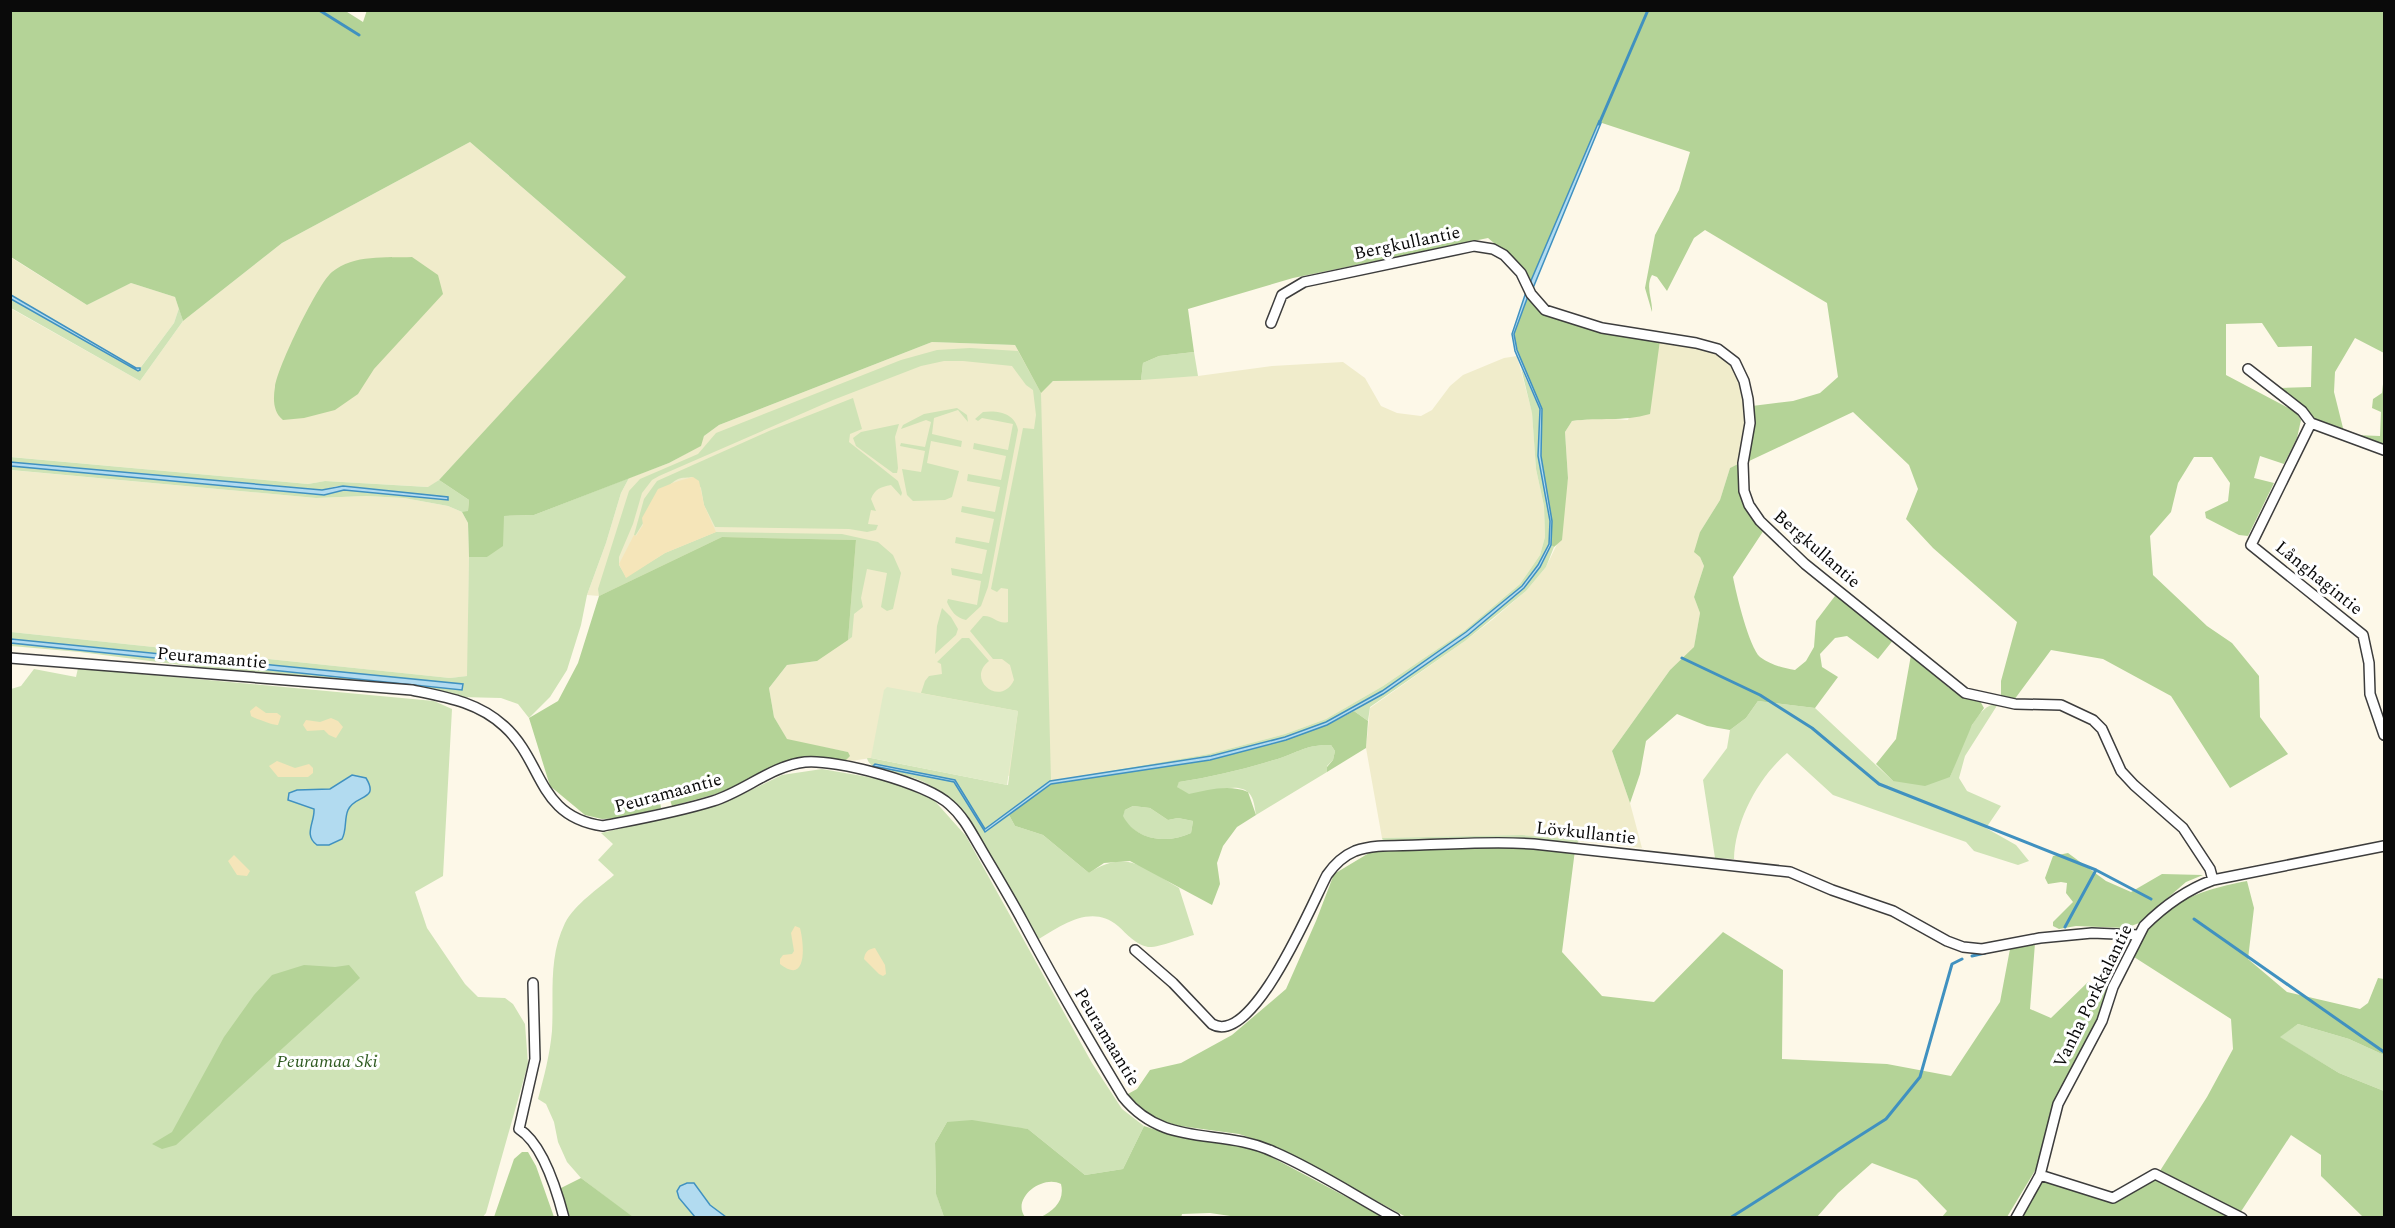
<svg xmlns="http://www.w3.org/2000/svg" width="2395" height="1228" font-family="Spectral,serif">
	<rect width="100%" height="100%" fill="#fdf8e8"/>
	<path fill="#f0eccb" d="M470 142 627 278 439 480 429 487 325 481 308 484 11 457 10 308 140 381 183 321 282 243Z
		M10 257 87 305 131 283 175 297 179 308 174 323 140 368H136L11 295Z
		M1660 340 1705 347 1728 360 1738 381 1746 402 1745 426 1738 464 1730 468 1720 500 1700 532V557L1704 566 1694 597 1700 613 1694 648 1670 670 1612 751 1630 803 1642 848 1522 835 1382 838 1366 748 1370 708 1465 641 1492 620 1526 591 1546 567 1558 542 1568 478 1565 432 1572 421 1597 418 1628 420Z
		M932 342 1015 345 1041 392 1053 381 1198 376 1272 366 1343 362 1365 378 1381 406 1397 413 1421 416 1432 410 1450 386 1463 375 1504 358 1517 356 1532 412 1536 469 1544 506 1545 537 1540 555 1520 584 1464 631 1383 686 1326 719 1285 734 1209 754 1050 781 871 758 844 762 848 752 787 740 774 717 769 688 787 665 817 661 633 581 599 596 587 595 606 543 621 493 629 478 669 463 700 446 704 436 719 425Z
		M10 470 316 498 366 496 404 498 448 506 462 512 468 523 469 557 468 676 450 678 11 632Z"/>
	<path fill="#cfe3b6" d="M11 299 138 371 174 323 179 308 183 321 140 381 11 308Z
		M970 348 1018 351 1041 393 1051 781 1209 754 1285 734 1326 719 1383 686 1464 631 1520 584 1540 555 1545 537 1544 506 1536 469 1532 413 1521 368 1540 409 1538 456 1550 521 1549 544 1538 565 1522 586 1466 632 1382 691 1326 722 1285 737 1211 756 1050 781 985 829 955 780 874 765 954 782 985 832 1009 815 1015 826 1043 835 1089 873C1126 848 1146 869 1179 888L1194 935C1183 938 1158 948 1148 947 1136 945 1127 934 1118 926 1091 903 1061 926 1037 940L960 810C948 797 934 786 917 779 904 774 870 773 867 758H871L1008 785 1018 711 921 693 925 681 929 676 942 674 941 664 937 662 962 638H969L989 661C965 680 1001 708 1014 680L1010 665 1002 659H993L970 631 983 616C993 615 998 625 1008 622V589L1001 588 997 592 991 589 1023 428 1034 429 1036 415 1033 390 1026 385 1012 366 963 361H944L921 366 833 400 659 476 652 480 642 493 633 524 619 557V565L626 577 665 553 716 532 842 534 878 542 893 555 901 573 893 609 887 611 881 607 887 573 867 569 861 598 863 607 854 614 852 637 848 640 856 540 722 537 599 596 598 589 629 491 640 479 698 454 716 433 901 360 937 350Z
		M1194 352 1198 376 1141 380 1143 363 1159 356Z
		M853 398 862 429 850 434 849 442 898 481 902 493 901 496 891 485C880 487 875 489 871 499L876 511 871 510 868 524 878 525 876 530 867 532 849 529 715 527 704 505 701 488 692 477C688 478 682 477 678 479 662 486 646 520 635 536L634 535 644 499 657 481 769 431Z
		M957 408 967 415 968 422 958 410 934 418 932 434 962 441 961 447 931 441 927 463 959 471 952 497 945 500 913 501 907 495 902 469 921 472 925 451 900 446 901 443 925 447 931 422 926 420 901 429 903 425 924 414Z
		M983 412C998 410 1015 413 1018 430L988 587 981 606 966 620C956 618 951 611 947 602L948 599 977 605 981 581 952 575 951 568 982 574 987 550 955 543 956 537 989 543 994 519 961 512 962 506 995 512 1000 487 967 481 968 474 1001 480 1006 456 973 449 974 443 1008 450 1013 424 982 418 978 421 975 419Z
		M899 424 895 437 898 468 897 473H893L856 446 853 438 861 432Z
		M10 457 308 484 325 481 428 487 439 480 469 500 468 512H462L448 506 404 498 366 496 316 498 11 470V466L324 495 344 490 448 500 337 486 322 490 11 462Z
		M629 478 621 493 606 543 587 595 581 625 567 670 550 697 529 718 518 704 501 698 461 697 414 689 212 669 80 652 11 646 10 643 462 690V684L11 639V632L450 678 467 676 469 557H487L504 516 534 515Z
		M1551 545 1554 547 1546 567 1526 591 1465 641 1370 707 1368 721 1354 711 1468 635 1524 588 1540 567Z
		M942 608 951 617 958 629 956 635 935 654 937 626Z
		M78 668 434 701 452 709 443 876 415 892 427 928 465 984 478 997 505 998 513 1004 525 1024 528 1064 486 1213 482 1218 11 1217V689L21 686 34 669 76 677Z
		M1758 701 1815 708 1893 781 1950 777C1957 759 1975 701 1998 704L1965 756 1959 778 1967 791 2001 806 1986 828 2016 845 2029 861 2018 865 1974 851 1966 842 1833 795 1787 753C1758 778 1735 821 1734 859L1715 858 1703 780 1727 748 1730 730 1746 718Z
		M1331 745 1335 751 1333 760 1327 766V772L1256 815C1255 809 1254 798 1249 793 1235 779 1204 798 1188 794 1185 793 1180 789 1176 787L1179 782C1211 777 1242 770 1274 760 1296 754 1305 744 1331 745Z
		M822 769 885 780 933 799 966 836 1092 1063 1122 1109 1144 1126 1123 1169 1085 1175 1028 1129 947 1122 935 1143 936 1193 944 1217 633 1218 581 1178 567 1162 558 1142 554 1122 546 1104 538 1099C544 1077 550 1054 552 1031 554 994 548 958 565 923 575 904 598 889 614 875L598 860 613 844 601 833 722 804 782 775Z
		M1133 806 1150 808 1168 820 1178 818 1193 821 1191 833C1168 844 1136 841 1122 816L1125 810Z
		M1522 835 1579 840 1577 844 1524 838 1384 843 1382 838Z
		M2298 1024 2349 1039 2384 1055V1091L2339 1073 2279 1037Z"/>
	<path fill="#b4d397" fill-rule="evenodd" d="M344 10 363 22 367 10 2384 11V353L2355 338 2335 372 2334 392 2344 432 2313 418 2279 388 2311 387 2312 346 2278 347 2262 323 2226 324V375L2296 412 2301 420 2297 438 2284 464 2260 456 2254 478 2274 483 2248 536 2239 535 2206 518 2205 512 2228 501 2230 483 2212 457H2194L2178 483 2171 512 2150 536 2153 575 2207 626 2232 643 2259 676 2260 717 2288 754 2230 788 2171 696 2103 659 2051 650 2014 700 2001 698V681L2017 622 1933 548 1906 519 1918 489 1909 465 1853 412 1747 462 1752 406 1793 401 1820 393 1838 377 1827 303 1705 230 1694 238 1667 291 1657 277 1652 275C1645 287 1653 300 1652 312L1645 288 1655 235 1679 190 1690 152 1599 122 1530 283 1526 270 1488 238 1293 278 1188 309 1194 352 1159 356 1143 363 1141 380 1053 381 1041 393 1015 345 932 342 719 425 704 436 701 446 669 463 534 515 504 516 503 546 487 557H469L468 523 462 512 468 511 469 500 439 480 626 277 470 142 282 243 183 321 175 297 131 283 87 305 11 257 10 11Z
		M412 257 438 275 443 294 374 369 358 394 335 410 304 418 283 420C273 412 273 399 275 387 277 368 318 283 332 272 354 254 386 258 412 257Z
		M1528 296 1577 326 1660 340 1650 414C1622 422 1600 417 1572 421L1565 432 1568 478 1562 540 1554 547 1551 545 1552 521 1541 456 1542 409 1517 350 1514 334Z
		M2384 375V447L2354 437 2355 435 2380 436 2381 412 2372 408 2373 399 2382 393Z
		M1738 464 1740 488 1764 530 1733 577C1736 593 1749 647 1760 657 1771 665 1783 668 1795 670L1806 661 1814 647 1816 621 1838 592 1894 639 1878 659 1847 636 1835 638 1820 654 1822 667 1838 677 1815 708 1758 701 1746 718 1730 730 1707 726 1677 714 1646 741 1640 774 1630 803 1612 751 1670 670 1694 647 1700 613 1694 597 1704 566 1700 557 1694 552 1700 532 1720 500 1730 468Z
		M722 537 856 540 848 640 817 661 787 665 769 688 774 717 787 739 848 752 850 756 844 762 786 764 716 794 672 806 670 800 660 802 661 808 621 818 602 819 585 815 550 786 529 718 558 701 578 663 599 596Z
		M1911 655 1949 688 1980 701 1984 708 1972 725 1950 777 1925 786 1893 781 1876 764 1896 739Z
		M1354 711 1368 721 1366 748 1327 772V767L1333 760 1335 751 1331 745C1305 744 1296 754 1274 760 1242 770 1211 777 1179 782L1177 787 1189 794C1208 790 1229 784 1248 792L1256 815 1237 827 1223 846 1217 863 1220 884 1212 905 1130 861 1104 863 1089 873 1043 835 1015 826 1009 815 1051 784 1210 760 1286 739 1327 725ZM1133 806 1150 808 1168 820 1178 818 1193 821 1191 833C1168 844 1136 841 1123 816L1125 810Z
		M1515 845 1575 850 1562 952 1602 996 1654 1002 1723 932 1783 970 1782 1059 1887 1064 1951 1076 2000 1002 2010 949 2035 943 2030 1009 2051 1018 2088 982 2110 988 2094 1029 2056 1103 2036 1169 2007 1217H1942L1947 1211 1917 1180 1872 1163 1838 1193 1817 1217H1406L1298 1158 1269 1144 1239 1134 1180 1126 1158 1120 1144 1111 1126 1095 1137 1089 1150 1070 1181 1063 1232 1035 1286 989 1316 921 1334 874 1369 853 1384 849Z
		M2068 853 2106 881 2131 892 2162 874 2203 875 2186 882 2139 923 2126 928 2076 926 2059 929 2053 926V922L2073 902 2066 893 2067 883 2061 882 2048 884 2045 878 2053 856Z
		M2247 881 2254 908 2248 959 2287 992 2360 1009 2368 1003 2378 978 2384 979V1055L2349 1039 2298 1024 2280 1037 2339 1073 2384 1091V1217H2363L2321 1176V1155L2291 1135 2240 1213 2158 1174 2207 1097 2233 1049 2231 1019 2134 957C2139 947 2143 935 2150 927 2175 897 2211 888 2247 881Z
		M304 965 335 967 349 965 360 978 176 1145 162 1149 152 1144 172 1132 224 1037 254 995 272 975Z
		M972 1120 1028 1129 1085 1175 1123 1169 1144 1126 1178 1137 1247 1147 1264 1153 1384 1217 1244 1218 1210 1213 1182 1214 1181 1218 1041 1217C1054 1210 1065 1201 1061 1184 1043 1174 1011 1198 1025 1217H944L936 1194 935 1143 947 1122Z
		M522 1152H528L536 1166 554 1217H494L514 1159Z
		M581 1178 633 1217H570L559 1189Z
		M2155 1178 2238 1218H2019L2042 1179 2113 1201Z"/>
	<path fill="#f5e5b9" d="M693 477 699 481 704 505 716 532 665 553 626 578 619 564 634 535 636 536 643 525 642 518 658 489C670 484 680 480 693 477Z
		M256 706 266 713H277L281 716 278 725C275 726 254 718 251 716L250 711Z
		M331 718 338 721 343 727 336 738 329 735 324 730 307 731 303 725 306 720 320 722Z
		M277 761 295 768 309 764 313 768V773L308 777H278L269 766Z
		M234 855 250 871 247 876 237 875 228 861Z
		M795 926 800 928C804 943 808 986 780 964V959L783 955 792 954 794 951 791 933Z
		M875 948 885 965 886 974 883 976 879 974 864 959C865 952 868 949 875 948Z"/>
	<path fill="#e0ebc7" d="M887 687 1018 711 1007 785 871 758 884 690Z"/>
	<path fill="#b2dbf0" stroke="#4091c0" stroke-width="1.5" d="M1599 121 1601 123 1533 288 1530 283Z
		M1526 292 1528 296 1514 334 1517 350 1542 409 1541 456 1552 521 1551 545 1540 567 1524 588 1468 635 1383 694 1327 725 1286 740 1210 760 1051 784 985 832 954 782 873 766 875 764 955 780 985 829 1050 781 1211 756 1285 737 1326 722 1382 691 1466 632 1522 586 1538 565 1549 544 1550 521 1538 456 1540 409 1515 351 1512 334Z
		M11 295 136 368H140V370L138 371 11 299Z
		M10 462 322 490 343 486 448 497V500L344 490 324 495 11 466Z
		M11 639 463 684 462 690 11 643Z
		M352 775 366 778C380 801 355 794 348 810 344 819 347 830 342 839L329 845H317C303 835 315 822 314 809L288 800 289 793 297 790 330 789Z
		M687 1183H694L710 1205 726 1217H695L679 1198 677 1191 680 1186Z"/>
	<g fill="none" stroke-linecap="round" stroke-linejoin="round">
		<path stroke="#4091c0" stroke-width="3" d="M319 10 359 35
			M1599 124 1648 10
			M1682 658 1760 695 1812 728 1879 784 2096 870
			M2194 919 2384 1052
			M2065 927 2096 870 2151 899
			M1972 956 1985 953
			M1730 1218 1886 1119 1920 1077 1952 964 1962 959"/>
		<defs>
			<path id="street" d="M1271 323 1282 295 1304 282 1474 246 1493 249 1504 255 1521 273 1531 294 1545 310 1602 328 1696 343 1718 349 1735 362 1744 381 1748 399 1750 423 1743 463 1744 491 1749 505 1760 521 1805 564 1965 693 2015 704 2061 705 2093 720 2102 729 2121 771 2134 785 2183 828 2210 869 2213 880
				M2248 369 2302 411 2311 423 2384 450
				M2311 423 2251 545 2363 635 2369 663 2370 694 2384 735
				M10 658 412 690C446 697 478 702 504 726 544 762 537 817 603 826 639 819 678 812 713 801 745 791 771 766 805 762 836 759 927 783 950 805 964 817 972 834 981 849 995 873 1009 896 1022 920 1054 980 1088 1039 1123 1097 1165 1149 1220 1127 1274 1152 1316 1170 1355 1196 1395 1218
				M1135 950 1173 983 1212 1024C1253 1048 1313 901 1327 875 1334 865 1343 856 1355 851 1374 844 1398 846 1419 845 1457 844 1496 841 1534 844L1790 872 1832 890 1893 911 1947 941 1963 947 1982 949 2040 938 2092 933 2139 935
				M533 983 535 1059 519 1129C543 1144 557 1191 564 1218
				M2040 1175 2113 1198 2155 1174 2242 1218
				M2016 1218 2040 1175 2058 1104 2102 1021 2113 987 2144 926C2164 906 2186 890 2213 880L2384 846"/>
		</defs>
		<use href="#street" stroke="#3d3d3d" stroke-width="12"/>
		<use href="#street" stroke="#fff" stroke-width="9"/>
	</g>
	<g text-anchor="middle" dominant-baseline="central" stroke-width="6" stroke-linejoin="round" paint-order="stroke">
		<g font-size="18" fill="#0a0a0a" stroke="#fff">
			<text transform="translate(1407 243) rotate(-12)">Bergkullantie</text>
			<text transform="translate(1817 549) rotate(41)">Bergkullantie</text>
			<text transform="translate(2319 578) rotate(39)">Långhagintie</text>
			<text transform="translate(212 658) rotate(5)">Peuramaantie</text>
			<text transform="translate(668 793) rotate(-15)">Peuramaantie</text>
			<text transform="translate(1586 833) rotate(6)">Lövkullantie</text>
			<text transform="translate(2093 996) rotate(-64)">Vanha Porkkalantie</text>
			<text transform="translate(1107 1037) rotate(59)">Peuramaantie</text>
		</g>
		<g font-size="18" font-style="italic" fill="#2f5a21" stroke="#fff">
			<text x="327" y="1061">Peuramaa Ski</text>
		</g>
	</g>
	<rect width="2395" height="1228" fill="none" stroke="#0a0a0a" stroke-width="24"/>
</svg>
